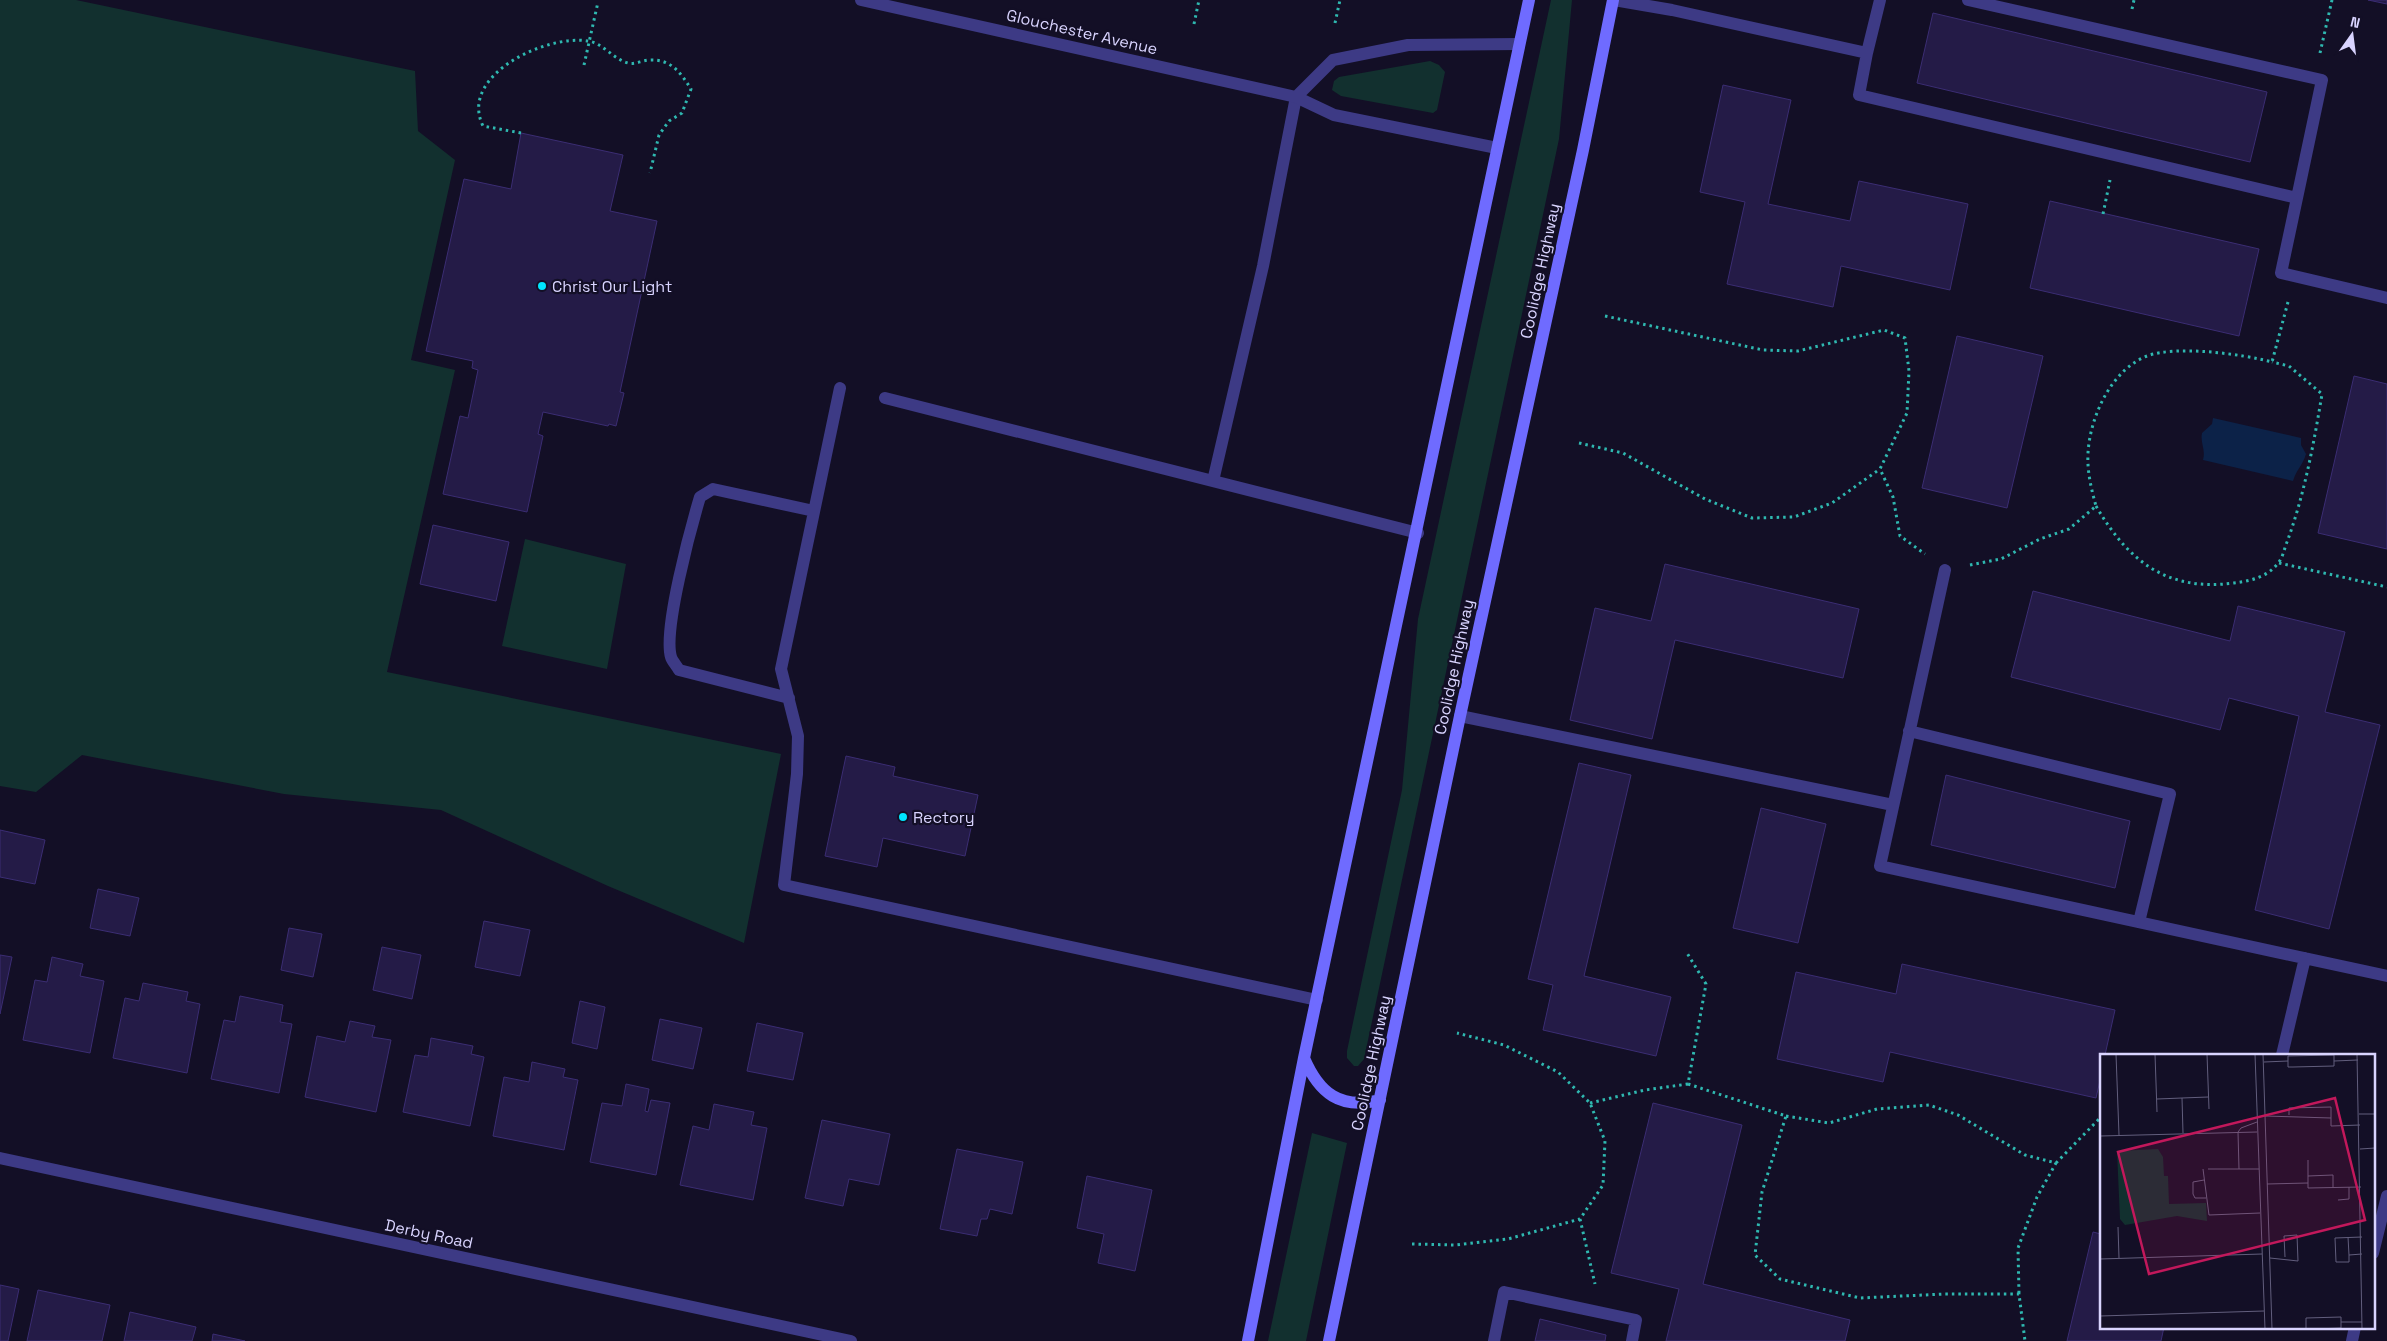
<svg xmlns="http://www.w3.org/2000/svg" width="2387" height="1341" font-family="'Space Grotesk',sans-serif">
	<rect width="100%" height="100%" fill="#130f26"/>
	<path fill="#12302f" d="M0 0H76L415 71 418 131 455 160 411 360 455 370 387 672 781 754 744 943 608 886 441 810 284 794 82 755 36 792 0 786Z
		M1551 0H1572L1559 139 1364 1059 1358 1066H1354L1347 1058V1051L1402 790 1418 619Z
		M1430 61 1439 65 1445 72 1437 110 1433 113 1341 96 1332 90 1334 81 1339 77Z
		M525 539 626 564 607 669 502 646Z
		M1312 1133 1347 1143 1306 1341H1268Z"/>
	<path fill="#0c2248" d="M2213 418 2301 438V445L2306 454C2303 465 2296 470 2293 481L2203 460C2206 450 2200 443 2202 433L2212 424Z"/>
	<path fill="#241b47" stroke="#3b2d73" d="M2368 0H2387V4Z
		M1933 13 2267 92 2250 162 1917 83Z
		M1723 85 1791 100 1768 204 1850 221 1859 181 1968 204 1950 290 1841 266 1833 307 1727 284 1745 202 1700 192Z
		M521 133 623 155 610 211 657 221 620 392 624 393 616 426 609 424 608 426 543 412 538 434 543 436 527 512 443 494 460 416 468 418 478 370 472 368 473 361 426 351 464 179 511 189Z
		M2050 201 2259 249 2239 336 2030 288Z
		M1957 336 2043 356 2007 508 1922 488Z
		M2354 376 2387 384V549L2318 533Z
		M433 525 509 542 496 601 420 584Z
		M1665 564 1859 609 1843 678 1675 640 1652 739 1570 720 1595 608 1651 621Z
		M2033 591 2230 641 2238 606 2345 632 2325 712 2380 725 2329 929 2255 910 2299 716 2229 698 2220 730 2011 677Z
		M846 756 895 767 893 776 978 795 965 856 883 838 877 867 825 856Z
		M1579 763 1631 775 1584 976 1671 997 1656 1056 1543 1030 1553 985 1528 979Z
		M1946 775 2130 821 2115 888 1931 845Z
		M1761 808 1826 824 1798 943 1733 928Z
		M0 830 45 840 35 884 0 877Z
		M98 889 139 898 130 936 90 928Z
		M484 921 530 930 520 976 475 967Z
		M289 928 322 934 313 977 281 970Z
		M382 947 421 955 412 999 373 990Z
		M0 955 12 957 0 1014Z
		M52 957 83 964 80 976 104 981 90 1053 23 1040 35 980 47 982Z
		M1902 964 2115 1010 2105 1055H2101V1076L2096 1098 1890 1052 1883 1082 1777 1059 1796 972 1896 994Z
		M143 983 188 992 186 1001 200 1004 187 1073 113 1058 125 998 139 1001Z
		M240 996 283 1005 280 1022 292 1024 279 1093 211 1079 224 1020 235 1022Z
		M580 1001 605 1007 597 1049 572 1043Z
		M660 1019 702 1028 693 1069 652 1060Z
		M350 1021 375 1026 372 1037 391 1040 376 1112 305 1097 317 1036 345 1042Z
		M757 1023 803 1033 793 1080 747 1071Z
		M431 1038 473 1046 471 1054 484 1057 470 1126 403 1112 415 1055 428 1057Z
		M532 1062 565 1069 563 1077 578 1080 564 1150 493 1136 504 1077 529 1082Z
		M626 1084 649 1089 645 1111 648 1112 651 1100 670 1103 656 1175 590 1162 602 1103 622 1106Z
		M1653 1103 1742 1125 1703 1284 1850 1320 1845 1341H1666L1679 1289 1611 1273Z
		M714 1104 754 1112 751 1125 767 1128 753 1200 680 1185 693 1126 709 1130Z
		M822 1120 890 1134 879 1185 849 1179 843 1206 805 1198Z
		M957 1149 1023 1162 1012 1214 990 1209 987 1219H981L977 1236 940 1229Z
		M1087 1176 1152 1190 1135 1271 1098 1263 1104 1234 1077 1228Z
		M2093 1232 2101 1234V1327H2164L2161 1341H2067Z
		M0 1285 19 1289 8 1341H0Z
		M38 1290 110 1305 102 1341H27Z
		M130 1312 196 1327 192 1341H124Z
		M1540 1319 1606 1335 1605 1341H1535Z
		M213 1334 245 1341H212Z"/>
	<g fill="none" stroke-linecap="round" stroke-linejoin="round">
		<path stroke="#2fb8b0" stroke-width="3" stroke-dasharray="2.5 4" stroke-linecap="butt" d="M2132 9 2134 0
			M1335 23 1340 0
			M1194 24 1199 0
			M2320 53 2332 0
			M584 65 598 2
			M521 133 483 126C458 75 547 34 588 41 603 43 613 59 628 63 635 65 642 60 650 60 671 59 681 73 691 89L682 113 669 121 659 135 650 173
			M2103 214 2110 180
			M1605 316 1763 350 1798 351 1884 330 1905 338 1909 371 1907 413 1880 469 1893 497 1900 536 1925 554
			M1579 443 1623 453 1705 499 1752 518 1794 517 1832 503 1880 469
			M2096 506C2128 561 2167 592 2234 583 2250 581 2268 577 2278 563 2283 558 2284 549 2287 542 2304 496 2314 443 2322 394L2289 366 2272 362
			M2279 563 2387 587
			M1970 565 2001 559 2040 539 2069 529 2096 506C2091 488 2087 471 2088 453 2090 417 2111 370 2147 356 2176 345 2242 354 2272 362L2288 302
			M1688 1084 1786 1116 1762 1192 1755 1255 1780 1279 1860 1298 1945 1294H2019L2025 1341
			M1590 1103 1645 1090 1688 1084 1706 984 1687 953
			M1786 1116 1829 1123 1877 1109 1929 1105 1958 1115 2025 1155 2056 1163 2037 1197 2018 1248 2019 1294
			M2056 1163 2101 1117
			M1580 1219 1595 1284
			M1412 1244 1455 1245 1508 1239 1580 1219 1603 1185 1605 1141 1590 1103 1558 1072 1504 1045 1457 1033"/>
		<path stroke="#3d3a85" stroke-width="12" d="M1614 0 1672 10 1867 53 1859 95 2297 198 2281 273 2387 298
			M1968 0 2322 80 2297 198
			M1867 53 1880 0
			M840 388 781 669 798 736 797 774 784 885 1317 1000
			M885 398 1418 533
			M1213 481 1263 266 1296 97
			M1945 570 1880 866 2387 976
			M789 698 679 670C677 666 672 661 671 657 663 630 691 527 700 497L713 489 814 511
			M1460 716 1893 805
			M1909 731 2170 794 2139 922
			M2282 1055 2305 958
			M1494 1341 1504 1292 1636 1320 1632 1341"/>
		<path stroke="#3d3a85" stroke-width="12" d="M861 0 1296 97 1334 115 1497 148
			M1296 97 1333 60 1408 45 1519 44
			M2373 1253 2387 1196
			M2352 1341 2355 1327"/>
		<path stroke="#3d3a85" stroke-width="12" d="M0 1158 851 1341"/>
		<path stroke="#6f6bff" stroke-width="12" d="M1304 1058C1319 1093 1340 1110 1380 1100
			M1248 1341 1304 1058 1529 0
			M1329 1341 1460 716 1583 150 1613 0"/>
	</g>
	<g fill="#00e5ff" stroke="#130f26" stroke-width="2">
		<circle cx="542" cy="286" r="5"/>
		<circle cx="903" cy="817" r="5"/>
	</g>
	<g text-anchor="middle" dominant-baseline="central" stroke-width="4.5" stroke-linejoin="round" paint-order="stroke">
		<g font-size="16" fill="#d9d4ff" stroke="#130f26">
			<text transform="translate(1082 32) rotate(13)">Glouchester Avenue</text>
			<text transform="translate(1540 271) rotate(-78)">Coolidge Highway</text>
			<text transform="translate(1454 667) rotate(-78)">Coolidge Highway</text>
			<text transform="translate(1371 1063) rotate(-78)">Coolidge Highway</text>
			<text transform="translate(429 1234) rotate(12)">Derby Road</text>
		</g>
		<g font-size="16" fill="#d9d4ff" stroke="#130f26" text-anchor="start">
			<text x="552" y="286">Christ Our Light</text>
			<text x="913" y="817">Rectory</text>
		</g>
	</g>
	<g transform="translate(2100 1054)">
		<rect width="275" height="275" fill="#130f26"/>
		<path d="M58 95 63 103 64 122H68L69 150 106 149 107 167 77 162 25 171 20 165 17 97Z" fill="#12302f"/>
		<path fill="none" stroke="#625e7d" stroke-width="1" d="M16 0 19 81M55 0 57 58M107 0 109 55M155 0 165 275M163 0 172 275M257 0 262 275M188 7V2L234 1V7L258 6M164 8 188 7V13H193L234 12V7M82 44 108 43M57 45 82 44 83 79M259 60H275M189 61V54L231 53V64M165 62 231 64V72L260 71M138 78 139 115M138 78 141 74 157 68M0 82 157 78M260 95 275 94M208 106V134L261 133M103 115 109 161 160 159M108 115H159M208 122 233 121V134M104 126 93 128V140L95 144H106M167 130 208 129M238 146 249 145V133M18 173 19 204M248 183 249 201M262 183 235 184 236 208H249V201L262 200M170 204 198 207 197 181 184 182 185 203M0 205 162 200M0 262 164 257M206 275V264L241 263V268M216 275 241 274V268H262"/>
		<path fill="#c2185b" fill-opacity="0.15" stroke="#c2185b" stroke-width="2.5" d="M235 44 265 166 49 220 18 98Z"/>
		<rect width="275" height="275" fill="none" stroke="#d9d4ff" stroke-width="2.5"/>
	</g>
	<g transform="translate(2352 35) rotate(14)" stroke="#130f26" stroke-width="4" paint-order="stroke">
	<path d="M0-4L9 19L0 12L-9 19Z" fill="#d9d4ff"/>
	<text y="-8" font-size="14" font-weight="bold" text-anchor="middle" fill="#d9d4ff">N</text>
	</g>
</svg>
